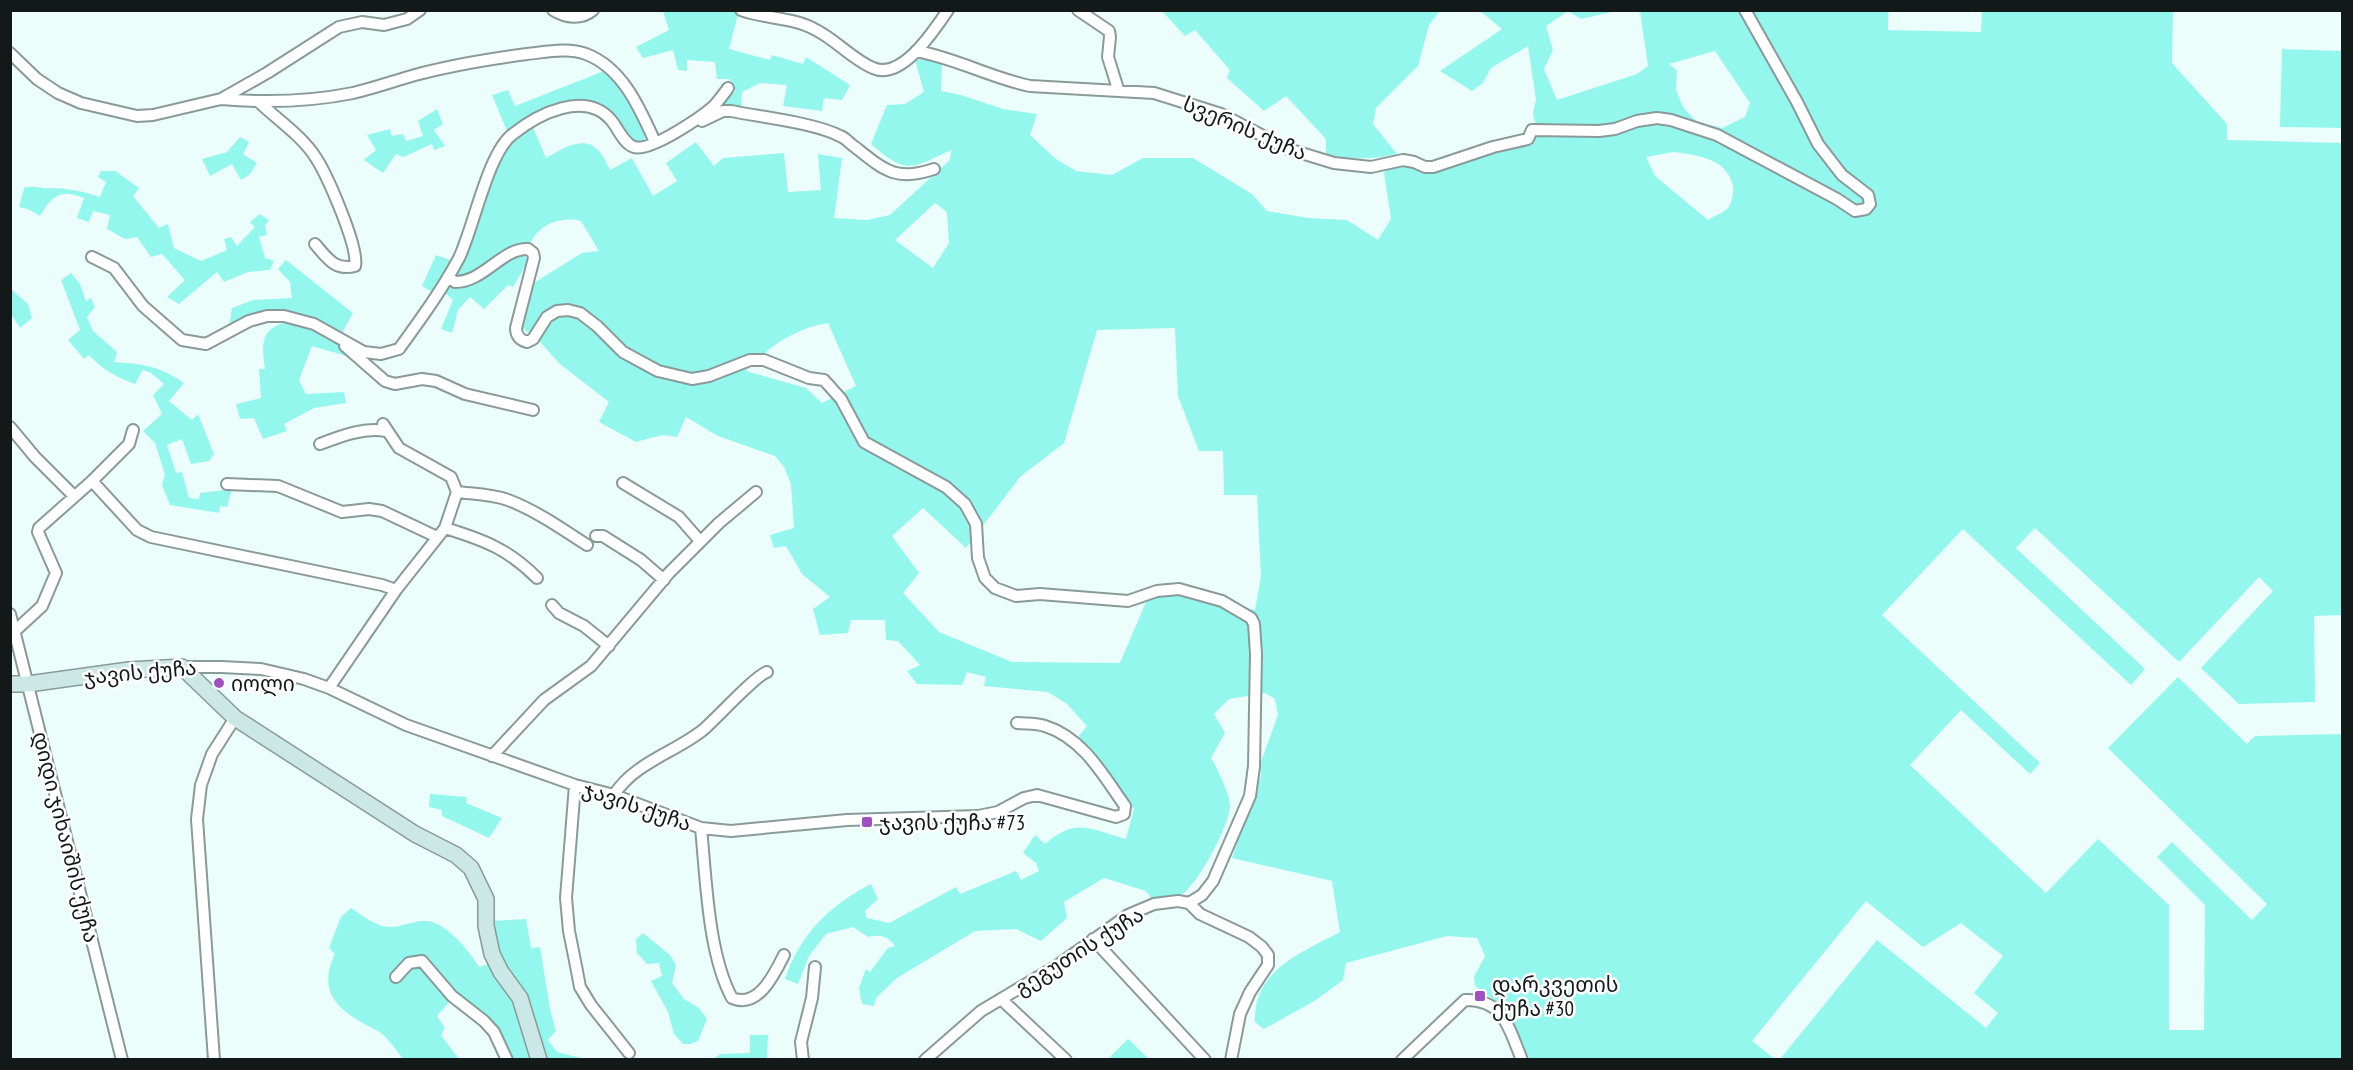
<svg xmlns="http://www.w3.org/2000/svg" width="2353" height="1070" font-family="'PT Sans Narrow','Noto Sans Georgian',sans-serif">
	<rect width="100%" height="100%" fill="#ecfefc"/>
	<path fill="#93f7ee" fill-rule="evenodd" d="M663 11H731L738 14 729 49 770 60 772 55 803 64 806 57 850 85 842 100 824 98 822 111 783 106 787 85 760 83 742 92 741 109 701 118 735 92 733 83 729 79H717L715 62 687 60V71L678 70 673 50 643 58 636 47 669 30Z
		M1162 11H1440L1429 25 1418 66 1376 108 1373 124 1397 154C1372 160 1352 159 1326 155V139L1286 96 1264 111 1227 78 1230 70 1195 30 1185 36Z
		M1480 11H1616L1581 19 1568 11 1546 26 1553 50 1544 69 1557 100 1637 74 1648 66 1640 11H1888V30L1981 32 1982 11H2173L2172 63 2227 124V140L2342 143V615L2314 616 2315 702 2239 704 2201 668 2273 591 2259 577 2179 662 2035 528 2016 548 2145 669 2131 685 1963 529 1882 615 2040 763 2030 774 1961 710 1910 765 2046 893 2098 839 2169 905V1030H2204L2205 905 2157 857 2172 842 2252 920 2267 904 2108 748 2178 677 2247 744 2255 736 2342 734V1059H1780L1877 940 1986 1028 1998 1013 1974 993 2003 956 1961 923 1923 947 1866 901 1752 1041 1775 1059H1530L1497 1002 1475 986 1474 977 1485 956 1477 938 1447 936 1346 963 1343 980 1316 1000 1264 1029 1255 1022C1253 970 1301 953 1340 932L1332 881 1232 858 1261 775 1259 767 1278 715 1275 699 1265 693 1229 699 1214 714 1225 733 1211 758C1217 768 1230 794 1230 806 1229 826 1198 885 1181 895 1174 899 1162 900 1154 902L1146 891 1104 878 1064 902 1067 918 1041 941 1016 929 975 931 897 978 876 998 874 1006 862 1004 859 988 866 969 870 972 888 948 895 946C888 936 880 934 868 937L853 927 826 934 809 956 798 984 785 979C801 933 829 906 871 884L878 899 865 911 867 918 889 923 956 887 960 894 1016 871 1021 880 1039 871 1036 863 1023 853 1035 835 1045 844C1076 817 1090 829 1126 839L1134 809 1079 736 1087 726 1067 704 1048 692 984 686 986 677 967 672 962 685 917 684 907 671 920 665 898 641 886 640 885 620H851L848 633 820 635 813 609 830 597 802 574 786 546 774 548 770 535 794 528 791 484 784 467 775 456 718 436 686 417 677 437 662 435 636 442 599 422 609 402 560 364 531 332H527L521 326 532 284 582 253 599 251 581 221C561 216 539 224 530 244H521L488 268 457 278 455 276V271L470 249 472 235 503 149 515 135 532 125 546 158C560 150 583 134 598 150 603 155 607 164 610 170L632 158 653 196 677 181 666 163 696 142 714 166 723 158 784 153 788 192 821 190 818 154 842 158 834 218 867 220 890 215 950 160 951 150C910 169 907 175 871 144L887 105 905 104 924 92 915 60 936 58 942 61 941 91 961 95 1003 109 1037 114 1030 135 1056 159 1076 171 1112 175 1143 158H1193L1252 194 1267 211 1308 218 1347 220 1378 240 1391 219 1384 172C1395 167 1404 163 1415 167L1532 141 1537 134 1533 113 1536 99 1528 46 1491 68 1483 83 1472 91 1440 71 1502 29ZM1715 51 1750 103 1745 117 1722 128 1697 122 1683 107 1676 90 1677 70 1669 64ZM1673 152C1697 155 1727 158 1733 186 1734 192 1732 203 1728 208 1723 213 1714 216 1708 220L1655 176 1646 157ZM935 203 947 212 949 243 933 268 895 240ZM828 323 856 386 822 403 806 388 746 371C767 347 796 328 828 323ZM1175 328 1178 396 1199 451H1223L1224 495H1257L1261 576 1255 610 1152 588 1120 663 1012 662 939 632 903 593 919 573 892 536 923 508 966 548 1020 477 1064 443 1097 330Z
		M2282 49 2342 51V128L2280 127Z
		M604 71 630 98 646 133 643 143 631 141C622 128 612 110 597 103 572 90 527 117 507 131L492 95 508 90 515 106Z
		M437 109 443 124 434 130 445 146 434 150 432 144 403 157 396 154 383 173 364 160 376 150 367 135 390 129 392 136 403 134 406 141 423 136 418 121Z
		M240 137 249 142 243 154 257 163 250 174 241 180 232 164 210 176 202 159 227 152Z
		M101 171H115L139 188 133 196 159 228 168 224 174 248 201 261 227 250 224 239 231 237 237 246 255 227 250 222 260 214 269 220 265 226 267 235 259 237 265 258 274 261 270 270 248 272 224 282 217 272 179 304 167 297 185 280 162 254 151 257 137 237 125 239 107 229 110 215 93 211 89 222 77 218 84 198C60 188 52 196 40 216L28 209 19 207 24 188C33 185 38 188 47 188 67 188 82 191 100 197L106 182 98 177Z
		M520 254 526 257 528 261 513 287 508 285 484 309 470 297 458 310 452 333 441 329 453 300 443 291 451 287 484 278 503 263Z
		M436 255 453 261 432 292 422 286Z
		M286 260 353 313 342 333C292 309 280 298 229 328L232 308 253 300 292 298 290 282 278 269Z
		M71 273 80 284 86 301 91 298 95 307 87 317 93 331 117 352 114 362C143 364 160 366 184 383L169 401 192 420 198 414 214 454 209 461 191 464 182 439 167 445 176 473 182 472 189 498 199 499 200 493 232 489 227 507 220 506 219 513 170 505 162 485 165 475 155 443 143 431 162 414 153 395 164 384 151 373 143 370 135 384C116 377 103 370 89 355L84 359 68 340 80 330 61 280Z
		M11 289 28 304 32 318 20 328 11 314Z
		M291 321C315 323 336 342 353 358L312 346 299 380 306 394 344 392 346 403 314 408 284 424 287 431 263 439 254 418 240 419 236 404 261 398 259 369H265C261 342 261 327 291 321Z
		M430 794 467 797 466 803 502 818 489 838 442 816V810L429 807Z
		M351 908C362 915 376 927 390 927 401 927 414 920 427 921 446 922 470 952 479 967L488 964 509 993 535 1059H512L499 1030 451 1000 437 1016 445 1028 441 1035 459 1059H403C397 1051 390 1041 382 1034 378 1030 371 1028 366 1025 335 1008 318 990 335 954L329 948 341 917Z
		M526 919 531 948 540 947 550 1009 556 1031 548 1040 557 1052 585 1059H543L499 961 491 921Z
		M643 933 670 955 676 965 672 983 684 999 699 1008 707 1019 698 1041 691 1044H683L674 1034 668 1012 651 981 662 976 659 963 647 964 637 953 636 939Z
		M750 1035H768L767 1059H714L720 1054 750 1053Z
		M1128 1039 1149 1059H1108Z"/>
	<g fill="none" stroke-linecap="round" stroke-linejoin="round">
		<defs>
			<path id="street" d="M553 10C566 18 581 20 593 10
				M741 10C765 19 794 17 816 30 836 40 853 60 873 68 902 81 934 30 948 10
				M1078 10 1109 31 1110 37 1108 57 1118 89
				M916 51C956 58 991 78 1030 86L1154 93 1221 114 1288 149 1334 163 1371 167 1403 160 1414 162 1425 167H1433L1493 147 1528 139 1532 130 1599 131 1615 129 1637 121 1657 118 1671 120 1717 135 1837 199 1855 211 1866 209 1870 204 1868 195 1842 175 1818 144 1797 102 1745 10
				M10 53 37 79 58 93 81 103 137 116 153 115 221 99 267 73 339 27 362 22 384 25 407 19 420 10
				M221 99C266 103 308 102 353 93 374 88 394 81 415 75 452 65 489 59 527 54 546 52 568 47 586 54 623 68 640 109 655 142
				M260 103C278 120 303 137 316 158 327 175 359 247 355 266 335 271 327 258 315 244
				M702 121 723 111H731C761 117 815 123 840 136 846 138 850 144 855 147 884 170 896 182 934 169
				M92 257 114 268 143 306 182 340 206 344 249 321 267 316H284L314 324 364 352 381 354 399 349C420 320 442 290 459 258 474 227 488 152 513 134 538 114 585 90 611 120 618 128 623 143 634 147 651 152 701 117 714 106 719 100 724 94 728 88
				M448 277 455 282C484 282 502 248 528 249L533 253 534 258 516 328C516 336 520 340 527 342L533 339 547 317 557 311 568 310 580 313 597 326 623 352 658 371 692 379 709 376 750 360H764L809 378 824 380 841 399 864 442 946 487 965 504 976 524 978 558 985 578 995 588 1016 596 1040 594 1128 601 1157 591 1179 589 1222 601 1251 618 1254 624 1256 654 1254 766 1250 796 1213 881 1202 895 1189 903
				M345 346 385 381 395 384 422 379 436 381 465 394 533 410
				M10 427 35 457 74 496
				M320 444C341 436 364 427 386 431
				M92 481 137 530 151 537 382 585 396 590
				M623 483 679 517 700 541
				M227 484 278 486 342 512 369 509 382 511 437 537
				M457 492C474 494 492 494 508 500 537 511 562 529 587 545
				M445 528C484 540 508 549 537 578
				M596 536H603L641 560 664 580
				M552 605 559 613 584 626 609 646
				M10 614 122 1060
				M16 630 42 606 56 573 38 532 39 528 92 481 129 444 133 430
				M182 667H221L261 669 304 679 329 688 406 725 575 785 614 795 701 828 731 831 847 820 978 816 998 812 1024 798 1037 795 1116 817 1124 814 1125 806C1103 775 1083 738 1045 726 1036 723 1026 724 1017 723
				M329 688 396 590 445 528 457 492 451 477 399 448 383 424
				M492 756 544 700 591 666 669 573 719 523 756 492
				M575 785 566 898 569 931 576 966 580 987 591 1005 629 1053
				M614 795C634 763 674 753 703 730 716 719 756 675 767 672
				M701 828C706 878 708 954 732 998 758 1009 774 975 784 955
				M1093 939 1205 1060
				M396 977 409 963 422 961 452 996 484 1021 494 1032 507 1060
				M1001 999 1066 1060
				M214 1060 197 819 201 785 212 754 235 718
				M803 1060 801 1042 812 998 815 967
				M925 1060 981 1011 1058 965 1128 915 1154 904 1178 901 1189 903 1200 914 1249 937 1262 947 1268 955V965L1250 992 1240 1014 1231 1060
				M1402 1060 1465 1000C1504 999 1509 1029 1522 1060"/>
			<path id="secondary" d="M10 684H28L129 670 182 667 235 718 415 834 456 855 471 868 486 899V926L492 954 501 972 520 998 539 1060"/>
		</defs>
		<use href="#street" stroke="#8a9a99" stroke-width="14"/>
		<use href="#secondary" stroke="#8a9a99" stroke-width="18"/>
		<use href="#street" stroke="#fff" stroke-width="10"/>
		<use href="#secondary" stroke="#cbe8e6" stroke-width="15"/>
	</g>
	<g fill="#9f51c2" stroke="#fff" stroke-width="2">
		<circle cx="219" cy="683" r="6"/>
		<rect x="861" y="816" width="12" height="12" rx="3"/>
		<rect x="1474" y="990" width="12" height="12" rx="3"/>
	</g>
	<g text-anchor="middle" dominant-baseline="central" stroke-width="5" stroke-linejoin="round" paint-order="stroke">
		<g font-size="21" fill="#131918" stroke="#fff">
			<text transform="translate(1245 128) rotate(23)">სვერის ქუჩა</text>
			<text transform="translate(140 672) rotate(-5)">ჯავის ქუჩა</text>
			<text transform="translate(637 806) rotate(19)">ჯავის ქუჩა</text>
			<text transform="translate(66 837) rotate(76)">დიდი ჯიხაიშის ქუჩა</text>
			<text transform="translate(1079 951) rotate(-32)">გეგუთის ქუჩა</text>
		</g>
		<g font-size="21" fill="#131918" stroke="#fff" text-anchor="start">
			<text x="231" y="683">იოლი</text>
			<text x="879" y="822">ჯავის ქუჩა #73</text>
			<text x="1492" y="984">დარკვეთის<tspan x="1492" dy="24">ქუჩა #30</tspan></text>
		</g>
	</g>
	<rect width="2353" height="1070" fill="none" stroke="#131918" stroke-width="24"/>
</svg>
